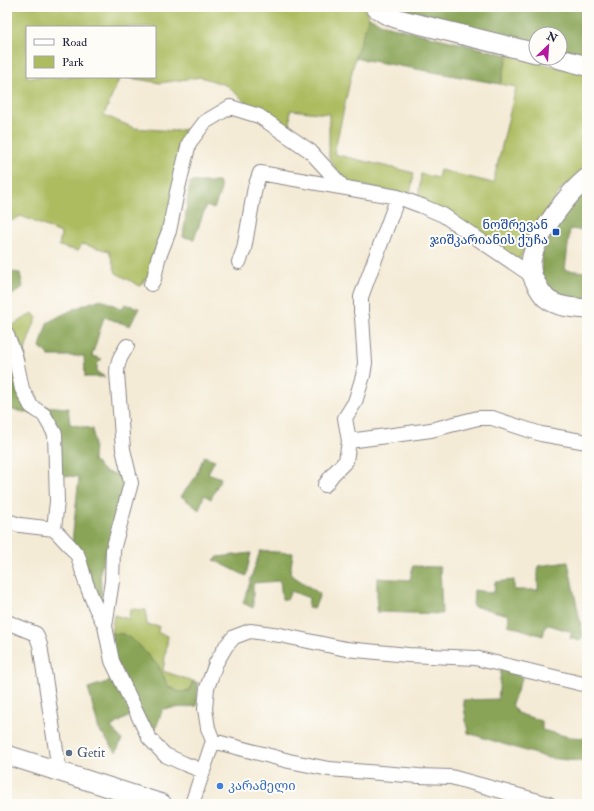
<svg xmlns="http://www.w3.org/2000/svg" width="594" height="811" font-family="'IM FELL Double Pica','Noto Serif Georgian',serif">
	<rect width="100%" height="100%" fill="#fdfcf7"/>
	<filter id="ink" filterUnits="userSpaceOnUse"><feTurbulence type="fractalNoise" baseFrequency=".025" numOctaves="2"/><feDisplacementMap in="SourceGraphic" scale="8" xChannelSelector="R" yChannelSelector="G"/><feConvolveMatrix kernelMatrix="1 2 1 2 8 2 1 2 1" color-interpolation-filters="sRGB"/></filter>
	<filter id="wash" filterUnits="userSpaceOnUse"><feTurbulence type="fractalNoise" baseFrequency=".012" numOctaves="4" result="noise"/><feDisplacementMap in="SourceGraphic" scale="16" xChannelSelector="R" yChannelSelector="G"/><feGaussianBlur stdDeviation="0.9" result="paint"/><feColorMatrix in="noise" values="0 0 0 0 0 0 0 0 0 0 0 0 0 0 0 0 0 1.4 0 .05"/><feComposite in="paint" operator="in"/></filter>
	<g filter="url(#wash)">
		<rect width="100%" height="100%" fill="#f4ebd6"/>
		<path fill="#acbc5f" stroke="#676f4d" d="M7 7H364L369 17 355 58 334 154 414 173 410 195 345 182 337 171 329 158V114L290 110 291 136 257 113 228 86 201 77 160 83 124 77H155V27H27V77H120L104 115 134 128 174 131 193 128 175 197 149 275 140 286 116 273 109 251 82 244 78 251 59 246 61 233 21 216 7 223Z
			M508 55 587 74V172L562 188 532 234 518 262 418 199 421 174 438 178 440 170 493 183 516 87 500 84Z
			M33 313 37 318 33 327 25 350V364L7 329Z
			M130 609 146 610 147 625 159 626 158 633 168 636 163 671 193 681 189 691 179 692 168 686 158 665 151 659 138 644 111 633 114 615 129 619Z"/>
		<path fill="#89a456" stroke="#566348" d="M385 7H491L520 12 538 9 539 7H587V60L560 53V34H536V47Z
			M369 17 384 25 508 55 500 84 355 58Z
			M190 182H219L221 189 214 209 206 206 194 239 183 237Z
			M587 190V231L570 229 565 270 587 272V300L564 298 552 290 542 277 541 256 553 232 565 213Z
			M11 272 20 273 23 287 7 299V275Z
			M101 299 122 309 125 304 139 308 130 326 104 317 92 356 102 359 97 364V372L105 377H85L84 356H49L40 347 47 323C64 313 82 305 101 299Z
			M7 349 42 415 7 409Z
			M43 406 68 408 70 424 93 429 94 444 93 460 105 472 130 477 100 572 103 619 72 542 79 477 59 475Z
			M204 456 215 460 208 473 221 478 211 499 204 495 199 510 181 496 195 478Z
			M260 551 293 553 290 574 320 594 314 609 308 608 309 598 291 591 287 600 282 599 280 581 253 583V608L243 603Z
			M251 553 246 576 214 560 218 557Z
			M568 562 583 636 579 641 570 638 572 632 546 624 543 636 508 625 509 615 473 606 474 590 494 593 495 582 514 580V590H538V566Z
			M413 566 440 567 442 614 377 612V578L410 580Z
			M111 633 124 634 138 644 151 659 158 665 168 686 179 692 189 691 193 681 198 683 197 706 163 709 153 735 114 658Z
			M501 669 523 676 512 704 517 713 542 721V730L570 737 587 738V762L548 758 468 733 463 700 498 699Z
			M117 679 133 714 111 727 122 740 116 752 99 730 88 688Z"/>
	</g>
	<g filter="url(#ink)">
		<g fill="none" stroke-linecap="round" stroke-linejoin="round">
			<defs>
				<path id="minor" d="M239 262 244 249 255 187 260 173 398 197 422 206 443 215 531 275
					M151 284 154 279 158 259 169 231 177 192 189 143 205 122 230 107 259 116 310 151 343 187
					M7 335 15 355 22 389 31 406 44 415 55 434 57 501 54 529
					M127 346C121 356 117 361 117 373L123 449 131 483 113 550 112 581 105 626 112 661 149 738 165 755 185 764 203 771
					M349 441 431 430 478 418H492L541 434 587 442
					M325 485 333 474 346 461 349 441 345 418 355 402 363 376 365 363 362 317 361 312V297L398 197
					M7 521 20 525 54 529
					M54 529 69 545 78 556 86 583 95 606 105 626
					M7 622 36 634 40 645 58 763V771
					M213 741 289 761 329 769 419 776 451 777 549 804
					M192 804 213 741 208 728 205 709 207 688 216 663 226 646 234 637 250 631 280 635 346 649 408 655 475 658 587 685"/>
				<path id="secondary" d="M375 7 385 14 398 19 536 53
					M557 58 587 66
					M587 178C568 193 534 238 531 262 530 271 532 277 537 285 539 289 542 294 546 298 556 307 574 308 587 309
					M7 755 162 804"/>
			</defs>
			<use href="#minor" stroke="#8b8688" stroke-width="16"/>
			<use href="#secondary" stroke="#8b8688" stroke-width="21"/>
			<use href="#minor" stroke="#fff" stroke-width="14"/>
			<use href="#secondary" stroke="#fff" stroke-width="19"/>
		</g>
	</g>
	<rect fill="#1a4fb4" stroke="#fdfcf7" stroke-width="1.5" x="552" y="228" width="8" height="8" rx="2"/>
	<circle fill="#5c6f8a" stroke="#fdfcf7" stroke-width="1.5" cx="69" cy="753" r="4"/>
	<circle fill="#3f7fe0" stroke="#fdfcf7" stroke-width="1.5" cx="220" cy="786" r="4"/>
	<g text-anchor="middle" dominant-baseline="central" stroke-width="4" stroke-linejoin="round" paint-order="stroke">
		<g font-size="13" fill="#164399" stroke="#fdfcf7" text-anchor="end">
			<text x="548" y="225">ნოშრევან<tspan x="548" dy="15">ჯიშკარიანის ქუჩა</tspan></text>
		</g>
		<g font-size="13" fill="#4e5e75" stroke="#fdfcf7" text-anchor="start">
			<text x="77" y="753">Getit</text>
		</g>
		<g font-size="13" fill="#366cbe" stroke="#fdfcf7" text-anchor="start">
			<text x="228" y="786">კარამელი</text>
		</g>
	</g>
	<rect width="594" height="811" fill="none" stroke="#fdfcf7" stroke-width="24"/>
	<rect x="26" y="26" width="130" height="52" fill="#fdfcf7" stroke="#a5a5ac"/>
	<rect x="34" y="39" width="20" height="6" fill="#ffffff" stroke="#a5a5ac"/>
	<text x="62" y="46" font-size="12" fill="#22223b">Road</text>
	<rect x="34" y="56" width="20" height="12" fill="#acbc5f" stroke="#a5a5ac"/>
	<text x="62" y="66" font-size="12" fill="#22223b">Park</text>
	<g transform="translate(548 46) rotate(25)"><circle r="19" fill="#fdfcf7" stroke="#a5a5ac"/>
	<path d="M0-3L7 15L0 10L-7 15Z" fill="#b5179e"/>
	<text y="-6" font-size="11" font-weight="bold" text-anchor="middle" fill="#22223b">N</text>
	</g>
</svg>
